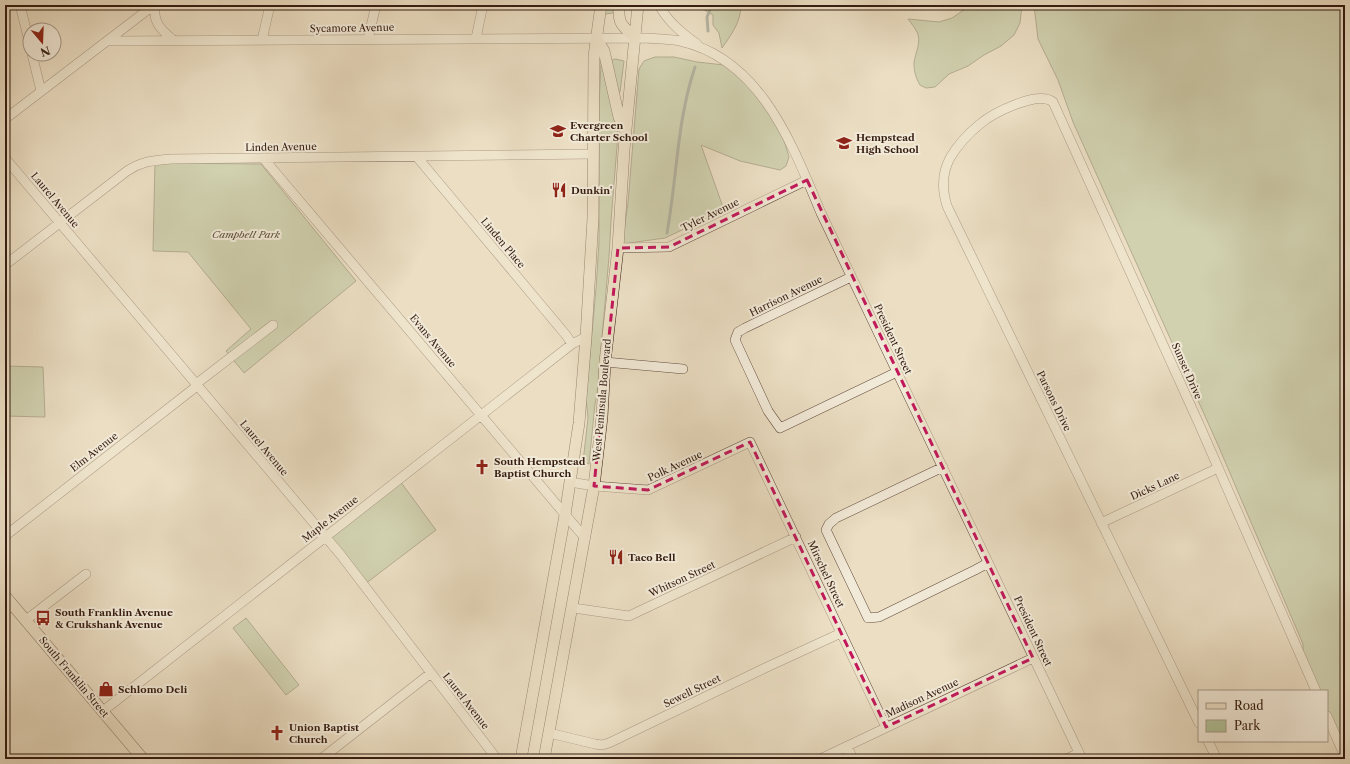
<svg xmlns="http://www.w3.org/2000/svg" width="1350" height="764" font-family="'Libre Caslon Text',serif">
	<rect width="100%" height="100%" fill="#ebdec3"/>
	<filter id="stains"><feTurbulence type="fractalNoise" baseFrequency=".005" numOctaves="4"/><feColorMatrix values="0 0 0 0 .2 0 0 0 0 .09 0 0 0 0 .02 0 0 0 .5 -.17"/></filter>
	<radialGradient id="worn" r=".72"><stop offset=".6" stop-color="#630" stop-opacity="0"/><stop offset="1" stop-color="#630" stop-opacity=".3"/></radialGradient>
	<path fill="#b1c299" stroke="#736f55" d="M607 5H614L613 13 605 14Z
		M696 5H741C741 22 731 35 722 48L719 33 713 25V15Z
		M971 5H1022L1020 23 1014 35 1001 46 984 55 968 66 949 74 935 87 926 88 920 85C916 78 914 72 914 63 915 53 922 42 917 32 915 28 911 23 908 19L939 22 952 18Z
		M1034 5H1345V753L1327 710V691H1319L1303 654V644L1218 445 1073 122 1058 80 1038 39Z
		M655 57H674L697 62 724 65 737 75 758 95 782 134 789 157 786 166 780 170 740 161 701 145 724 210 665 238 622 244 628 203 639 69 644 61Z
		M615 59 624 61 620 92H617L610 61Z
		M601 62H605L618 134 611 221 609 257 597 394 595 404 589 464 583 462 588 418 586 398 596 289 599 242V106Z
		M155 163 261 164 356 281 244 373 226 351 251 329 188 252 153 251Z
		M5 366 43 367 45 417 5 416Z
		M400 481 436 530 365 584 327 537Z
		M246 618 299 685 286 695 233 628Z"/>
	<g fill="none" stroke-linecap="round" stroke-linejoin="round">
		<path stroke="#707c75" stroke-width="3" d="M708 31 707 17 712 5
			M667 233C677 178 677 120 695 67"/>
		<defs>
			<path id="minor" d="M20 5 30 45
				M155 5C153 24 161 29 174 41
				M659 5C668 22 682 33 697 44
				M476 38 483 5
				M368 39 376 5
				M262 40 270 5
				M107 41 646 38C657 39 669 39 680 41 761 59 792 144 821 213L1082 759
				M32 54 41 91
				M5 119 154 5
				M417 157 566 335 572 344
				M5 158 340 554 497 759
				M264 159 585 538
				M618 248 669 247 807 180
				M5 265 127 171C142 161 152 161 171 159L593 154
				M851 277 745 328 738 332 735 340 768 411 780 428 897 372
				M605 362 683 369
				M196 384 273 325
				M943 467 836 518 829 524 826 530 868 618 879 617 975 570 988 563
				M570 482 594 486 648 490 750 442 886 727
				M1101 523 1218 468
				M5 536 197 386
				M573 608 629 616 796 537
				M5 611 12 604
				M26 620 86 574
				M103 711 572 344 586 337
				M1327 716 1345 757
				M1199 723 947 206C942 190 942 173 950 158 957 146 969 133 980 124 993 113 1038 90 1053 102L1199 424 1316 691
				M549 733 595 744 602 745 609 743 765 668 841 633
				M1208 741 1217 759
				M847 746 853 759
				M321 759 431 673
				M820 759 1033 658
				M1066 759 1079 753"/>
			<path id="major" d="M619 5C618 25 622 25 635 38
				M597 39 604 51 619 117 626 133
				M5 596 143 759
				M521 759 565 515 579 423 586 337 593 218 594 56 601 5
				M544 759 594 486 602 417 605 362 618 248 624 150 638 5"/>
		</defs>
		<use href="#minor" stroke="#624c3e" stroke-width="10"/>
		<use href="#major" stroke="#351c11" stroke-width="12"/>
		<use href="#minor" stroke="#f2ead8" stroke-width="9"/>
		<use href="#major" stroke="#ebdec3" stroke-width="11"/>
	</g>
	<path d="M0 0H1350V764H0ZM807 180 1033 658 886 727 750 442 648 490 594 486 618 248 669 247Z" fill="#ebdec3" fill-opacity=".55" fill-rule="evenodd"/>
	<path fill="none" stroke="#c2185b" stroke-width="3" stroke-dasharray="8 5" stroke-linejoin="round" d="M807 180 1033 658 886 727 750 442 648 490 594 486 618 248 669 247Z"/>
	<defs>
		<symbol id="school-bare" viewBox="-9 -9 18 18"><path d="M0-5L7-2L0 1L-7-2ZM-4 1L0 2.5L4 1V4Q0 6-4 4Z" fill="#8f2418" stroke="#f2ead8" stroke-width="2.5" paint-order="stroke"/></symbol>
		<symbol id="restaurant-bare" viewBox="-9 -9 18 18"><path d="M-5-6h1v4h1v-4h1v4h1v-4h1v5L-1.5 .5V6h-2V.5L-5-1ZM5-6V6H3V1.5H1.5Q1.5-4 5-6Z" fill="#8f2418" stroke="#f2ead8" stroke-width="2.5" paint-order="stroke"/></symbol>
		<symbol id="church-bare" viewBox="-9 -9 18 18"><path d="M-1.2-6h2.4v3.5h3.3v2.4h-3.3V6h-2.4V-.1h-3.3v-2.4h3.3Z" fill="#8f2418" stroke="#f2ead8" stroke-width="2.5" paint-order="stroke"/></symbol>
		<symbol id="bus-bare" viewBox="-9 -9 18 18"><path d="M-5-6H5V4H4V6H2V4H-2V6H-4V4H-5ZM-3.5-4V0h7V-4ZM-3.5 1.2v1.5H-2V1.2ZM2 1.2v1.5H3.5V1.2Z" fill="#8f2418" stroke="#f2ead8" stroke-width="2.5" paint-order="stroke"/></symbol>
		<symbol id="shop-bare" viewBox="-9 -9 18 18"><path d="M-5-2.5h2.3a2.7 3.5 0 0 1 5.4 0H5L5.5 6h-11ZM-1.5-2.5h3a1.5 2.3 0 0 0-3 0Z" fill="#8f2418" stroke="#f2ead8" stroke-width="2.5" paint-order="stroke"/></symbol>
	</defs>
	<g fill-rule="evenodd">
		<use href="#school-bare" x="547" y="120" width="22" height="22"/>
		<use href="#school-bare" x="833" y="132" width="22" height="22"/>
		<use href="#restaurant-bare" x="548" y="179" width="22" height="22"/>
		<use href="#church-bare" x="471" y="456" width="22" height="22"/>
		<use href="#restaurant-bare" x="605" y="546" width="22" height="22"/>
		<use href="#bus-bare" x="32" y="607" width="22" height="22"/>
		<use href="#shop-bare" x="95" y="678" width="22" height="22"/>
		<use href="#church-bare" x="266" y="722" width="22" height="22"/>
	</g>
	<g text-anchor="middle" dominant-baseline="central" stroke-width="4" stroke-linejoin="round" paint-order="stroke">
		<g font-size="10" fill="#351c11" stroke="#f2ead8">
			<text transform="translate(352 28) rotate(-1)">Sycamore Avenue</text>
			<text transform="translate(281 147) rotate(-1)">Linden Avenue</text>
			<text transform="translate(55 200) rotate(50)">Laurel Avenue</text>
			<text transform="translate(710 215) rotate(-26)">Tyler Avenue</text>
			<text transform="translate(503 243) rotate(50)">Linden Place</text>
			<text transform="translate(786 296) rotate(-26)">Harrison Avenue</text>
			<text transform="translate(893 339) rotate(65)">President Street</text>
			<text transform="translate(433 341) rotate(50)">Evans Avenue</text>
			<text transform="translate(1187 371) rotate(66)">Sunset Drive</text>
			<text transform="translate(602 400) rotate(-85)">West Peninsula Boulevard</text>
			<text transform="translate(1054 401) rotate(64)">Parsons Drive</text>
			<text transform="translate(264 448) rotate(50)">Laurel Avenue</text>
			<text transform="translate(94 452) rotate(-38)">Elm Avenue</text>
			<text transform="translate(675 466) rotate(-25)">Polk Avenue</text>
			<text transform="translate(1155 486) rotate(-25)">Dicks Lane</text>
			<text transform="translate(330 519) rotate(-38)">Maple Avenue</text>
			<text transform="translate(826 574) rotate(65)">Mirschel Street</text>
			<text transform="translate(682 579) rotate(-25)">Whitson Street</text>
			<text transform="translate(1033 631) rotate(65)">President Street</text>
			<text transform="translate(74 677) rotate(50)">South Franklin Street</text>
			<text transform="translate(692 691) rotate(-26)">Sewell Street</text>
			<text transform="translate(922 698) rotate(-25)">Madison Avenue</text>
			<text transform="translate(466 701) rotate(52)">Laurel Avenue</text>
		</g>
		<g font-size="10" font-weight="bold" fill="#351c11" stroke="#f2ead8" text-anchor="start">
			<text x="570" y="125">Evergreen<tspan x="570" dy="12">Charter School</tspan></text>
			<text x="856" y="137">Hempstead<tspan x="856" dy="12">High School</tspan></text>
			<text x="571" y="190">Dunkin'</text>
			<text x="494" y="461">South Hempstead<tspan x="494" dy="12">Baptist Church</tspan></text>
			<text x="628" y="557">Taco Bell</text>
			<text x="55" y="612">South Franklin Avenue<tspan x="55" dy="12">&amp; Crukshank Avenue</tspan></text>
			<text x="118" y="689">Schlomo Deli</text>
			<text x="289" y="727">Union Baptist<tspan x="289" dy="12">Church</tspan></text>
		</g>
		<g font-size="10" font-style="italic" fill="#5a4e3a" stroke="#f2ead8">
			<text x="246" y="234">Campbell Park</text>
		</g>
	</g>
	<rect width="1350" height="764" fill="none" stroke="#ebdec3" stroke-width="20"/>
	<rect x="6" y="6" width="1338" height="752" fill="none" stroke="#351c11" stroke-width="2"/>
	<rect x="10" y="10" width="1330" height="744" fill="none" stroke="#351c11"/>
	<rect x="1198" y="690" width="130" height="52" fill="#f2ead8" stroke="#a69888"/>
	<rect x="1206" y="703" width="20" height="6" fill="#ebdec3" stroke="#a69888"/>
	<text x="1234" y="710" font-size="12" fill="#351c11">Road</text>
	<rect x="1206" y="720" width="20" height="12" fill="#b1c299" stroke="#a69888"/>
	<text x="1234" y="730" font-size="12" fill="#351c11">Park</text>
	<g transform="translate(42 42) rotate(161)"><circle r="19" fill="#f2ead8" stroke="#a69888"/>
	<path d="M0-3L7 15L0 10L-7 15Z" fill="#8f2418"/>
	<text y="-6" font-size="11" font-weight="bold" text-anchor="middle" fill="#351c11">N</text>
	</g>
	<rect width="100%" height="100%" filter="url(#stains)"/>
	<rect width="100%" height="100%" fill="url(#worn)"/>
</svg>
